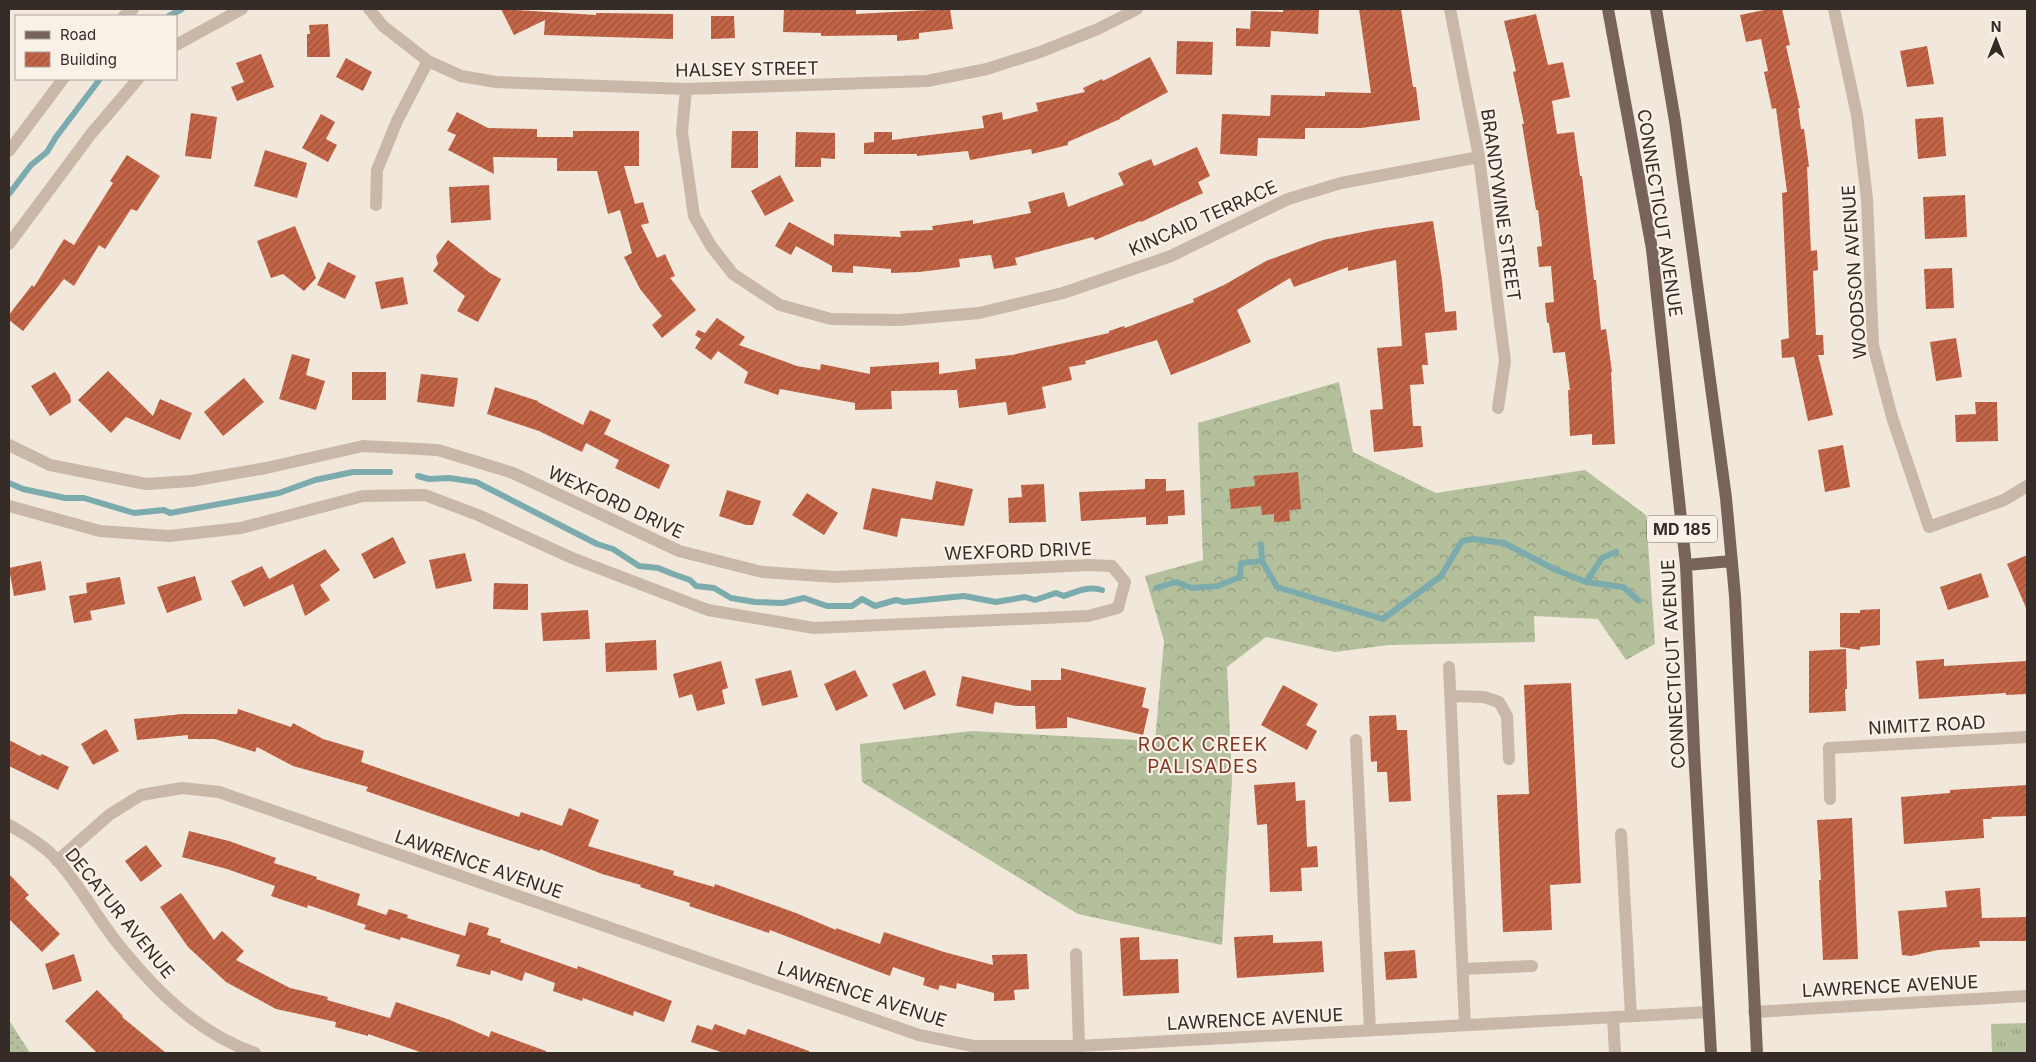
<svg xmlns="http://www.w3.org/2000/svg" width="2036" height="1062" font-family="Inter,sans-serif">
	<defs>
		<pattern id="grass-tufts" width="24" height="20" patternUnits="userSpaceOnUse" patternTransform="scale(1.25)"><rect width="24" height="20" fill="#b3c09b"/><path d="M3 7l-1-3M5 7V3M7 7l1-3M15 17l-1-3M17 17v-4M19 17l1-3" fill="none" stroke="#929c7e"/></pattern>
		<pattern id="forest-crowns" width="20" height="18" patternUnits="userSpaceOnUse" patternTransform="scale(1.25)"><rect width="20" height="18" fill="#b3c09b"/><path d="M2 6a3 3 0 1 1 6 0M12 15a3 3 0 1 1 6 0" fill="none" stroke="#929c7e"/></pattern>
		<pattern id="park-dots" width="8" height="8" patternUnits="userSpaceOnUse" patternTransform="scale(1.25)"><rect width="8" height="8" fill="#b3c09b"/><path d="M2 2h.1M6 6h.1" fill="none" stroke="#929c7e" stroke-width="1.8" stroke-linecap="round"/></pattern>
		<pattern id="building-hatch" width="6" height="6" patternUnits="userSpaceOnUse" patternTransform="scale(1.25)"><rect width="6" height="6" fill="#c36547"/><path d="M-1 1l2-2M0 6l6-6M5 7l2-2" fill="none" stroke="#9f533b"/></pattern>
	</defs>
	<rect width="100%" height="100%" fill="#f1e7db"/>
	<path fill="url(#grass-tufts)" d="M2027 1023V1053H1992L1991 1024Z"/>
	<path fill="url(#forest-crowns)" d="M1339 382 1353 452 1436 493 1585 470 1646 515 1655 644 1626 660 1598 619 1534 616 1535 642 1389 645 1335 652 1266 637 1227 667 1232 780 1222 945 1078 914 862 782 860 744 972 731 1155 741 1164 641 1145 576 1203 560 1198 423Z"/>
	<path fill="url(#park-dots)" d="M9 1020 30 1053H9Z"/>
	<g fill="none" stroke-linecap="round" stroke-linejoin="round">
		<path stroke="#7babad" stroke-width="6" d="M169 16 182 9
			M9 194 31 165 47 152 56 137 100 79
			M418 476 429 479 449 478 476 482 597 544 613 549 639 566 658 568 673 574 690 580 696 586 714 588 731 598 755 602 783 603 804 598 827 606H852L862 599 875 606 896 600 904 602 964 596 996 602 1025 597 1035 600 1056 593 1064 596C1077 591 1089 586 1102 590
			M9 483 23 489 65 498H84L134 513 164 510 170 513 279 493 315 480 353 472H390
			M1262 561 1277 587 1383 619 1441 576 1462 541 1473 539 1504 543 1556 570 1586 582 1602 558 1616 552
			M1586 582 1623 587 1638 600
			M1156 588 1176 582 1192 588 1218 586 1240 577 1241 563 1262 561 1261 544"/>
	</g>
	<path fill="url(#building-hatch)" d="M501 9 596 15V13L673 14V39L544 35 545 20 514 35Z
		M784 9H856V14L950 9 953 29 919 33V39L897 41V35L821 36V33L783 32Z
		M1283 9H1319L1318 34 1271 31 1270 47 1236 46V28L1250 29 1251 11 1283 12Z
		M1359 9H1401L1413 87H1416L1420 120 1361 128H1305V139L1258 138 1257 156 1220 154 1222 114 1270 116 1271 95 1325 96V92L1371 93Z
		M1769 9H1782L1790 45 1786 46 1800 108H1798L1801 129H1804L1809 167H1807L1811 251 1817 250 1818 270 1813 271 1816 335H1823L1824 355H1818L1833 415 1808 421 1794 357 1782 358 1781 340 1789 338 1782 193 1787 192 1776 108 1772 109 1764 72 1768 71 1761 39 1746 42 1740 15Z
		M1536 14 1548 65 1563 62 1570 97 1552 101 1557 134 1574 132 1580 176H1582L1594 280H1596L1601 330 1606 329 1612 372H1611L1615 444 1592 445V434L1570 436 1568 390H1570L1565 352 1553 353 1549 323H1547L1545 303 1554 302 1551 266 1539 267 1537 247 1542 246 1538 210H1536L1522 124H1524L1513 72 1516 71 1504 21Z
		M711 16H734L735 38 711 39Z
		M328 24 330 57H307V34H310L309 25Z
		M1177 41 1213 42 1212 75 1176 74Z
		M1927 46 1934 84 1907 87 1900 51Z
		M261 54 274 87 237 101 231 87 244 82 236 63Z
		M1150 57 1168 92 1120 118V119L1068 142V145L1032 154 1031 149 970 160 968 151 917 156V154H864V143L874 142V132H892V140L984 128 982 116 1002 112 1003 120 1038 111 1036 103 1085 92 1083 88 1102 79 1103 81Z
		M346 58 372 72 363 91 336 77Z
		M457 112 488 128 537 129V137H573V131H639V166H624L635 204 643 202 649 223 641 225 657 258 665 254 675 276 670 278 696 310 662 338 652 325 662 316 640 289 624 257 632 253 620 210 608 214 597 171H557V158L493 157 494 174 448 150 456 135 447 131Z
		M191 113 217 117 211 159 185 156Z
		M321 114 335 122 326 139 337 145 328 162 302 148Z
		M1943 117 1946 156 1918 159 1915 119Z
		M732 131H758V168H731Z
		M796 132 835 133V159L821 158V167H795Z
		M1197 147 1210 176 1198 182 1203 193 1141 222 1140 221 1095 240 1093 237 1015 258 1017 265 994 269 991 255 959 259 960 267 919 272 891 273V269L853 266V273L832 272V266L796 246 791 255 775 246 789 222 834 246V234L901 237 900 231 933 230 932 226 973 220V224L1031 213 1028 202 1064 192 1068 207 1124 185 1118 173 1151 159 1154 166Z
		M265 150 307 163 297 198 254 186Z
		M127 155 160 176 137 211 131 209 105 249 99 245 74 286 64 279 23 331 9 320V315L32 285 34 287 64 239 74 245 113 183 110 181Z
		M780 175 794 201 765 216 751 191Z
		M489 185 491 220 451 223 449 187Z
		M1965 195 1967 237 1925 239 1923 197Z
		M1433 221 1442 280 1445 312 1456 311 1457 330 1425 333 1428 365H1422L1424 384 1410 385 1413 426H1421L1423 447 1374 452 1370 410 1383 409 1377 348 1402 346 1396 260 1348 271V267L1294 287 1290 278 1237 310 1251 342 1204 362 1171 375 1157 340 1085 361 1086 364 1069 367 1072 380 1042 387 1046 408 1008 415 1006 402 959 408 957 390 891 391 892 409 855 410V403L780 389 778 395 744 383 748 372 718 351 711 360 695 348 701 339 695 335 698 330 705 333 717 318 745 337 739 345 797 366 820 370 821 364 870 374V367L939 362V374L976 369 975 359 1012 355 1109 333V331L1124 326 1125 328 1194 302 1193 299 1224 285 1266 261 1323 240 1377 229Z
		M295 226 316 278 304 291 283 274 271 278 257 241Z
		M448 240 490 273 501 279 478 322 457 311 465 296 433 271 438 264 436 256Z
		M328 262 356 276 345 299 317 285Z
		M1952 268 1954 308 1926 309 1924 269Z
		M403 277 408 304 381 309 375 282Z
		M1956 338 1962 377 1936 381 1930 342Z
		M292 354 310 359 306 375 325 381 316 410 279 399Z
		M108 371 153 416 160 399 192 413 180 440 126 417 111 433 78 400Z
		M55 372 70 395 71 402 50 416 31 386Z
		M352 372H386V400H352Z
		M421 374 458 378 454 407 417 402Z
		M244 378 264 402 223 436 204 412Z
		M495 387 538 401V402L583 425 590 410 611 420 604 434 670 465 659 489 615 468 619 460 586 443 582 452 539 431 487 414Z
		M1975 402H1997L1998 441 1956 442 1955 415 1976 414Z
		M1843 445 1850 487 1825 492 1818 450Z
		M1298 472 1301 509 1289 510 1290 521 1274 522V514L1262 515 1261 506 1231 509 1229 489 1255 486 1254 476Z
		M1145 479H1166V491L1184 490 1185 515 1168 516V524L1146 525V517L1081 521 1079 492 1145 489Z
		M936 481 973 489 964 526 901 518 897 537 863 529 872 488 932 500Z
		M1044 484 1046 522 1009 523 1008 498 1022 497 1021 485Z
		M727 490 761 501 753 525H746L719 516Z
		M807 493 838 513 824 535 792 515Z
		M393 537 406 563 374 579 361 554Z
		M325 549 340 570 320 585 330 600 305 616 293 584 244 607 231 581 262 566 269 579Z
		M465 553 472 581 436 589 429 560Z
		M2027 555V610L2007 564Z
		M41 561 46 590 14 596 9 568Z
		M1981 573 1989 597 1948 610 1940 587Z
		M195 576 202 600 167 613 157 587Z
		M120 577 125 604 90 611 92 620 74 623 69 596 87 593 86 583Z
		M494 583 528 584V610L493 609Z
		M1880 609V645L1860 647V650L1840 647V613H1860V610Z
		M588 610 590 639 543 641 541 613Z
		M656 640 657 670 606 672 605 643Z
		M1846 649 1847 689H1845L1846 711 1809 713V651Z
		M1944 659V666L2027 661V694L2006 695V693L1919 699 1916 661Z
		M721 661 728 688 722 690 725 704 697 711 692 694 679 698 673 674Z
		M1061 668 1146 688 1142 707 1149 709 1143 735 1067 717V728L1036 729 1035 706H1016L995 702 993 714 956 706 962 676 1031 691V680H1061Z
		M791 670 798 697 762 706 755 679Z
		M855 670 868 696 836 711 824 684Z
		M925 670 936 695 904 710 892 684Z
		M1571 683 1581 883 1550 885 1552 930 1503 932 1497 795 1529 794 1524 685Z
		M1283 685 1318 704 1306 725 1317 731 1307 750 1261 725Z
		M238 709 291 727 293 723 323 739 364 751 361 762 519 817 521 812 562 826 569 808 599 820 588 846 674 871 673 875 714 887 715 884 796 913 836 930V928L880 944 884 932 944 952 993 965 992 955 1027 954 1029 989 1014 990 1015 1000 994 1001V993L957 983 956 989 940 985 938 990 923 985 925 978 893 967 890 976 770 930 769 933 689 906 690 903 640 887 641 885 602 874 540 849V851L366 791 368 787 293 766 257 747 255 752 215 739H188V735L137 740 134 719 182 714H237Z
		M1396 715 1397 730H1407L1411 801 1389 802 1387 772H1377V761L1371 762 1369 716Z
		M106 729 119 751 93 765 81 744Z
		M9 740 40 756 42 754 69 767 58 790 9 766Z
		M1295 782 1296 801 1305 800 1307 847 1317 846 1318 867 1301 868 1302 891 1270 892 1267 824 1257 825 1254 785Z
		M2027 785V816L1991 817 1992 819H1983L1984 838 1904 844 1901 797 1950 793V790Z
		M1852 818 1858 959 1823 960 1819 880H1821L1817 820Z
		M189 831 229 841 276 858 274 863 317 877 316 879 360 894 357 905 386 915 389 909 408 915 407 918 465 936 469 922 489 928 487 935 501 939 500 942 577 969 578 966 672 1001 664 1022 634 1011 633 1016 583 998 582 1001 553 991 555 983 525 972 522 981 491 970 490 975 456 966 460 955 401 937 400 940 364 929 366 925 308 905 307 908 271 896 275 886 227 869 182 857Z
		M146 845 162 866 141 882 125 861Z
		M9 874 29 895 25 898 60 934 42 952 9 919Z
		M1980 888 1982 918 2027 917V941H1979L1980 947 1938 950 1911 956 1902 955 1898 911 1947 907 1945 891Z
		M181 893 214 940 222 931 244 951 236 960 290 988 328 997 327 1000 390 1018 396 1002 450 1020 489 1037 491 1031 546 1051V1053H423L368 1034V1036L335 1027 336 1022 276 1009 226 982 188 947 160 907Z
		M1273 935V943L1322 941 1324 972 1237 978 1234 937Z
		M1139 937 1140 960 1178 959 1179 993 1123 996 1120 938Z
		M1415 950 1417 978 1386 980 1384 952Z
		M74 954 82 981 53 990 45 964Z
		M97 990 123 1016 122 1017 166 1053H97L65 1021Z
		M715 1024 745 1035 748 1029 809 1051V1053H724L691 1042 697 1025 712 1030Z"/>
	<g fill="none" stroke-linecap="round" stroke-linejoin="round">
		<path stroke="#c9b7a7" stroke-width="12" d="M1449 667 1465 1025
			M1451 696 1484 697 1499 702 1507 716 1509 759
			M1356 740 1370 1030
			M1829 748 1830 799
			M1621 834 1631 1016
			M1076 954 1079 1046
			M1463 969 1532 966
			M1613 1017 1615 1053"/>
		<path stroke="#c9b7a7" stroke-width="12" d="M369 9 383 26 428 61 461 76 496 82 686 89 927 81 987 69 1040 52 1098 29 1137 9
			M1450 9 1479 157 1505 361 1498 408
			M1834 9 1857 115 1867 199 1873 345 1892 417 1929 527 2004 500 2027 486
			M686 89 682 132 694 216 711 246 733 274 780 305 831 319 899 320 979 313 1063 293 1171 256 1288 199 1341 183 1479 157
			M376 205 377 170 397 121 428 61
			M9 445 50 465 146 484 191 481 266 468 363 446 438 450 513 473 679 551 762 572 835 577 1089 565 1112 566 1125 582 1118 608 1088 616 814 628 708 610 572 558 478 515 425 495 363 496 241 528 169 536 100 531 9 506
			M1829 748 2027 737
			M9 825C26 835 45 846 58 861 81 887 97 918 119 945 156 991 198 1033 255 1053
			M57 861 109 815 141 795 182 788 219 792 919 1035 973 1046H1079L1709 1012
			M1754 1012 2027 996"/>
		<path stroke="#c9b7a7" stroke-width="12" d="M124 16 133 9
			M176 45 242 9
			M9 151 63 79
			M9 244 91 134 138 79"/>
		<path stroke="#776359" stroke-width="12" d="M1608 9 1652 249 1686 565 1694 749 1711 1053
			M1656 9 1675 121 1726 498 1735 596 1757 1053
			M1686 565 1732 561"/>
	</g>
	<g text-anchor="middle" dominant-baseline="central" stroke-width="4.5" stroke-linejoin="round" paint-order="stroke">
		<rect fill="#f9f1e7" stroke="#706761" stroke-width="1" x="1647" y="515.5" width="70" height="27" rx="4"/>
		<g font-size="16" font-weight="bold" fill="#352c28">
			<text x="1682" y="529">MD 185</text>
		</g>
		<g font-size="18" fill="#352c28" stroke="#f9f1e7">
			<text transform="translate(747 69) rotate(-1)">HALSEY STREET</text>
			<text transform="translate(1501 205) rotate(82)">BRANDYWINE STREET</text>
			<text transform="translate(1660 213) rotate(81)">CONNECTICUT AVENUE</text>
			<text transform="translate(1203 218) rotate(-24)">KINCAID TERRACE</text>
			<text transform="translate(1854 272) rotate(-94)">WOODSON AVENUE</text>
			<text transform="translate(616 502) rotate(25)">WEXFORD DRIVE</text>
			<text transform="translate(1018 551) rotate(-2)">WEXFORD DRIVE</text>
			<text transform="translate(1673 664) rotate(-93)">CONNECTICUT AVENUE</text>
			<text transform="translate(1927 725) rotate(-3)">NIMITZ ROAD</text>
			<text transform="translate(479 864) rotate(19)">LAWRENCE AVENUE</text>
			<text transform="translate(120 913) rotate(51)">DECATUR AVENUE</text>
			<text transform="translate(1890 986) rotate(-3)">LAWRENCE AVENUE</text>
			<text transform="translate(862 994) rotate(18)">LAWRENCE AVENUE</text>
			<text transform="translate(1255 1019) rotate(-3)">LAWRENCE AVENUE</text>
		</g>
		<g font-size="19" letter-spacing="1" fill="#823923" stroke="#f9f1e7">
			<text x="1203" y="744">ROCK CREEK<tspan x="1203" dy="22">PALISADES</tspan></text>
		</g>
	</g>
	<rect width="2036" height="1062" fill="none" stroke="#352c28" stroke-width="20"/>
	<rect x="15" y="15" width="162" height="65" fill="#f9f1e7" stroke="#aba29b"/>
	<rect x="25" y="31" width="25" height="8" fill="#776359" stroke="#aba29b"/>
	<text x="60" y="40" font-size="15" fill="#352c28">Road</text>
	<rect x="25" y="52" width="25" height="15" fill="url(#building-hatch)" stroke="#aba29b"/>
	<text x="60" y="65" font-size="15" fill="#352c28">Building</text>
	<g transform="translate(1996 40)" stroke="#f9f1e7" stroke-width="4" paint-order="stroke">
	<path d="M0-4L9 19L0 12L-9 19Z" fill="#352c28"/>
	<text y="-8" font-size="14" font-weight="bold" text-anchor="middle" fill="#352c28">N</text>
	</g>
</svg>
